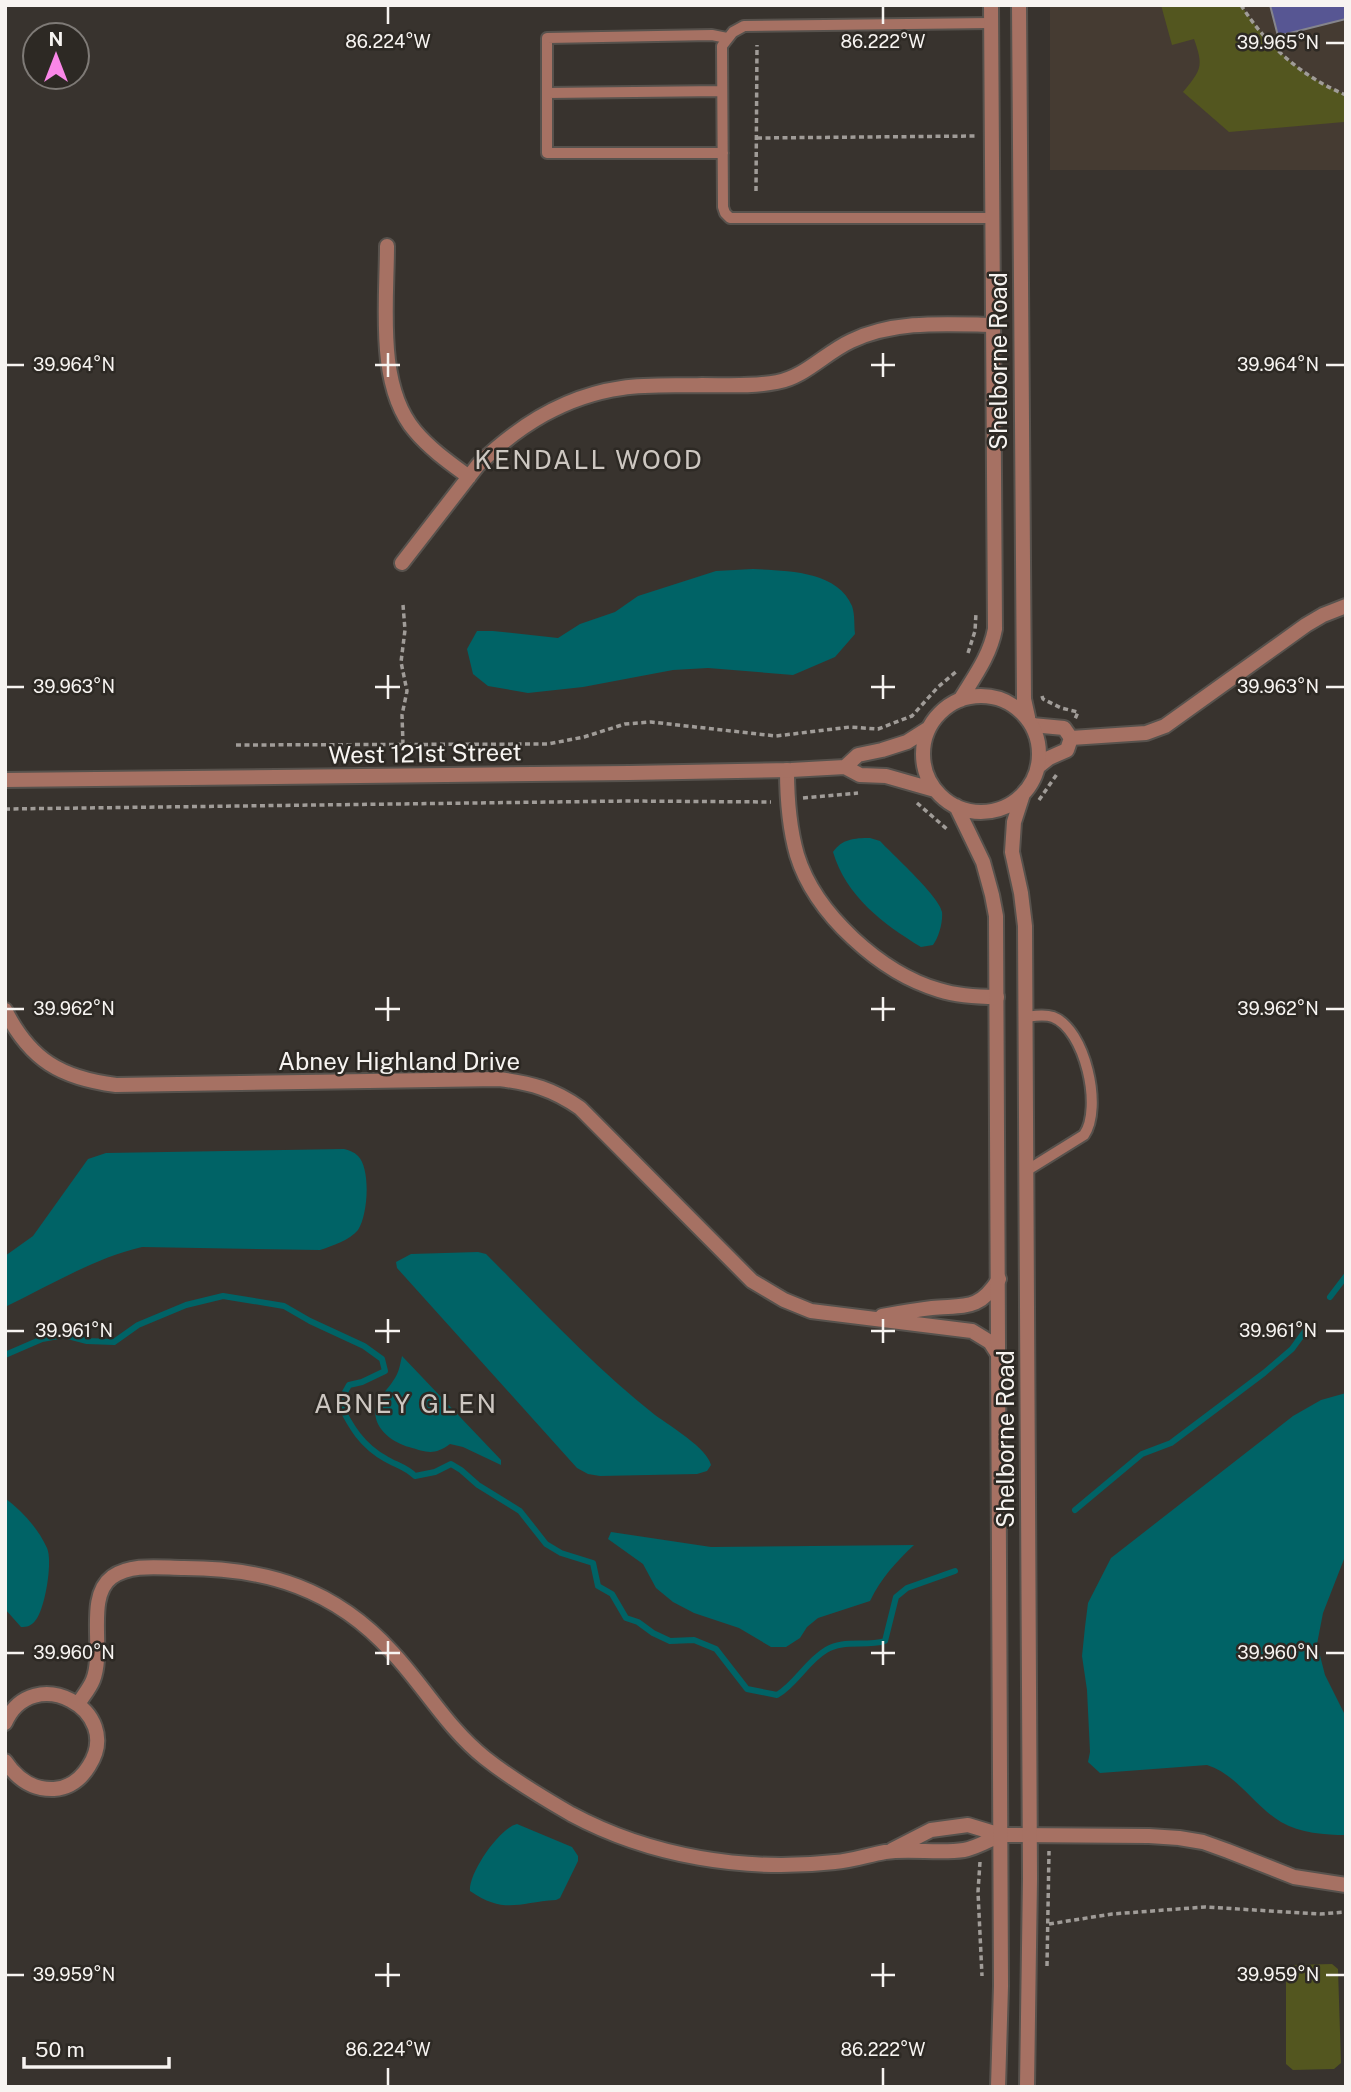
<svg xmlns="http://www.w3.org/2000/svg" width="1351" height="2092" font-family="'Public Sans',sans-serif">
	<rect width="100%" height="100%" fill="#38332e"/>
	<path fill="#453b32" d="M1050 5H1346V170H1050Z"/>
	<path fill="#53561f" d="M1161 5H1241C1266 45 1302 77 1346 95L1344 122 1229 132 1183 92C1201 70 1204 67 1194 39L1172 45Z
		M1332 1964 1338 1969 1341 2063 1334 2069 1293 2070 1286 2064V1971L1292 1965Z"/>
	<path fill="#006366" d="M753 569C785 571 837 570 852 606 855 614 854 626 855 634L835 657 793 675 708 668 673 670 583 687 528 693 488 686 473 674 467 649 477 631H493L558 638 580 624 615 612 638 596 716 571Z
		M870 838 880 841C892 854 940 897 942 912 943 922 939 937 933 945L921 947C883 924 846 896 833 852 842 839 854 838 870 838Z
		M344 1149C349 1150 354 1152 358 1156 371 1169 368 1215 358 1230 350 1240 332 1246 320 1250L142 1247C94 1258 49 1286 5 1307V1256L33 1236 88 1159 106 1153Z
		M478 1252 486 1254C541 1309 594 1367 655 1415 670 1426 707 1448 711 1465L707 1471 697 1474 600 1476 588 1474 577 1468 397 1268 396 1262 411 1254Z
		M402 1356 501 1460V1465L463 1447 450 1444C434 1456 426 1452 409 1447 391 1442 369 1425 377 1404 380 1395 388 1389 393 1381 399 1373 400 1365 402 1356Z
		M1346 1393V1554L1323 1613 1317 1644 1325 1675 1346 1717V1835C1325 1835 1300 1833 1281 1822 1254 1806 1238 1775 1207 1765L1100 1773 1088 1762 1090 1752 1087 1690 1082 1656 1085 1627 1088 1603 1111 1558 1293 1416 1321 1400Z
		M5 1498C22 1511 38 1528 47 1548 53 1561 45 1610 35 1621 31 1626 27 1627 21 1627L5 1609Z
		M611 1532 711 1547 914 1545C896 1562 881 1578 870 1601L818 1618 807 1627 800 1638 786 1647H771L739 1628 694 1613 673 1602 656 1588 643 1564 608 1539Z
		M517 1824 572 1847 578 1856V1861L560 1898 556 1900C519 1902 505 1915 470 1891 468 1874 499 1828 517 1824Z"/>
	<g fill="none" stroke-linecap="round" stroke-linejoin="round">
		<path stroke="#006366" stroke-width="6" d="M1330 1297 1346 1276
			M5 1355 42 1339 64 1335 87 1341 114 1342 138 1325 186 1305 223 1296 284 1306 310 1321 364 1346 382 1359 385 1371 362 1382 349 1385 339 1403C351 1427 362 1446 386 1459 396 1465 406 1467 415 1476L435 1472 451 1464 461 1470 478 1485 520 1511 546 1544 561 1553 593 1563 598 1586 612 1594 626 1618 638 1622 653 1633 670 1641 694 1640 716 1649 747 1689 777 1695C796 1684 806 1662 826 1650 843 1639 866 1647 885 1641L896 1597 907 1588 955 1571
			M1075 1510 1142 1454 1171 1443 1264 1373 1292 1349 1308 1327"/>
	</g>
	<path fill="#575693" stroke="#85858c" stroke-width="2" d="M1270 5H1346V19L1278 36Z"/>
	<g fill="none" stroke-linecap="round" stroke-linejoin="round">
		<defs>
			<path id="service" d="M991 23 744 26 733 32 722 46 723 207 725 213 730 218H992
				M547 93 722 91
				M723 153H547V38L712 35 727 38
				M1025 1017C1034 1016 1044 1014 1053 1017 1085 1029 1103 1108 1084 1135L1026 1171"/>
			<path id="minor" d="M387 246C387 303 376 385 415 431 430 449 450 463 469 477
				M402 563 478 465C519 425 565 396 622 388 648 384 676 386 702 385 726 385 752 387 777 382 805 377 825 353 851 341 895 320 945 324 993 325
				M1032 725 1064 728 1071 738
				M1071 738 1146 733 1165 726 1306 625 1323 615 1346 606
				M1039 766 1049 758 1067 750 1071 738
				M787 770C787 799 789 827 797 855 815 914 881 973 939 990 958 996 977 997 997 997
				M5 1010C30 1060 61 1078 116 1085L499 1079C531 1083 553 1089 580 1108L752 1281 784 1300 811 1311 972 1331 990 1342 999 1356
				M882 1316C898 1313 915 1310 932 1308 965 1305 979 1311 999 1279
				M78 1704C83 1696 90 1688 93 1680 105 1650 85 1597 112 1577 132 1563 161 1568 184 1568 267 1568 335 1589 392 1652 424 1686 448 1729 485 1758 509 1777 545 1799 571 1814 651 1857 746 1872 835 1862 852 1861 868 1855 885 1852 911 1848 938 1854 964 1850 976 1848 989 1840 1001 1835
				M5 1723C32 1661 125 1710 89 1766 81 1779 69 1788 54 1789 32 1790 17 1779 5 1761
				M892 1850 931 1830 968 1825 1001 1835 1149 1836 1179 1838 1203 1842 1228 1851 1294 1877 1346 1885"/>
			<path id="tertiary" d="M1019 5 1024 699 1028 717
				M923 754a58 58 0 1 1 116 0a58 58 0 1 1-116 0Z
				M960 700C974 677 990 656 995 629L991 5
				M845 767 858 755 882 750 907 742 929 728
				M5 780 629 773 791 770 845 767 860 775 886 776 935 790
				M1023 794 1014 822 1012 852 1021 893 1025 926 1030 1878 1027 2087
				M956 806 983 862 992 895 996 916 1001 1986 998 2087"/>
		</defs>
		<use href="#service" stroke="#57524d" stroke-width="14"/>
		<use href="#minor" stroke="#57524d" stroke-width="18"/>
		<use href="#tertiary" stroke="#57524d" stroke-width="18"/>
		<path stroke="#a09c98" stroke-width="3.5" stroke-dasharray="5 3.5" stroke-linecap="butt" d="M1241 5C1266 45 1302 77 1346 95
			M757 138 975 136
			M756 191 757 45
			M403 605 405 630 401 662 407 691 402 715 403 744
			M968 653 975 631 976 613
			M1042 696 1043 699 1061 708 1078 712 1075 719
			M236 745 548 744 584 737 625 724 651 722 776 736 850 727 878 729 912 716 938 687 957 671
			M803 798 858 793
			M1039 800 1057 774
			M917 803 948 830
			M5 809 629 801 771 802
			M980 1862 978 1892 982 1976
			M1049 1924 1112 1914 1205 1907 1320 1914 1346 1912
			M1047 1966 1049 1851"/>
		<use href="#service" stroke="#a67163" stroke-width="10"/>
		<use href="#minor" stroke="#a67163" stroke-width="14"/>
		<use href="#tertiary" stroke="#a67163" stroke-width="14"/>
	</g>
	<path fill="none" stroke="#f7f4f1" stroke-width="2.5" d="M388 7V24M883 7V24M1326 43H1344M388 353V377M883 353V377M7 365H24M375 365H400M871 365H895M1326 365H1344M388 675V699M883 675V699M7 687H24M375 687H400M871 687H895M1326 687H1344M388 997V1021M883 997V1021M7 1009H24M375 1009H400M871 1009H895M1326 1009H1344M388 1319V1343M883 1319V1343M7 1331H24M375 1331H400M871 1331H895M1326 1331H1344M388 1641V1665M883 1641V1665M7 1653H24M375 1653H400M871 1653H895M1326 1653H1344M388 1963V1987M883 1963V1987M7 1975H24M375 1975H400M871 1975H895M1326 1975H1344M388 2068V2085M883 2068V2085"/>
	<g text-anchor="middle" dominant-baseline="central" stroke-width="5" stroke-linejoin="round" paint-order="stroke">
		<g font-size="24" fill="#f7f4f1" stroke="#2d2924">
			<text transform="translate(998 361) rotate(-90)">Shelborne Road</text>
			<text transform="translate(425 753) rotate(-1)">West 121st Street</text>
			<text x="399" y="1061">Abney Highland Drive</text>
			<text transform="translate(1005 1439) rotate(-90)">Shelborne Road</text>
		</g>
		<g font-size="26" letter-spacing="2" fill="#cdc7c1" stroke="#2d2924">
			<text x="589" y="459">KENDALL WOOD</text>
			<text x="406" y="1403">ABNEY GLEN</text>
		</g>
	</g>
	<g font-size="18" text-anchor="middle" fill="#f7f4f1" stroke="#2d2924" stroke-width="5" stroke-linejoin="round" paint-order="stroke">
		<text x="388" y="48">86.224°W</text>
		<text x="883" y="48">86.222°W</text>
		<text x="1278" y="49">39.965°N</text>
		<text x="74" y="371">39.964°N</text>
		<text x="1278" y="371">39.964°N</text>
		<text x="74" y="693">39.963°N</text>
		<text x="1278" y="693">39.963°N</text>
		<text x="74" y="1015">39.962°N</text>
		<text x="1278" y="1015">39.962°N</text>
		<text x="74" y="1337">39.961°N</text>
		<text x="1278" y="1337">39.961°N</text>
		<text x="74" y="1659">39.960°N</text>
		<text x="1278" y="1659">39.960°N</text>
		<text x="74" y="1981">39.959°N</text>
		<text x="1278" y="1981">39.959°N</text>
		<text x="388" y="2056">86.224°W</text>
		<text x="883" y="2056">86.222°W</text>
	</g>
	<rect width="1351" height="2092" fill="none" stroke="#f7f4f1" stroke-width="14"/>
	<g transform="translate(56 56)"><circle r="33" fill="#2d2924" stroke="#7e7a76" stroke-width="2"/>
	<path d="M0-5L12 26L0 18L-12 26Z" fill="#fa87e8"/>
	<text y="-10" font-size="19" font-weight="bold" text-anchor="middle" fill="#f7f4f1">N</text>
	</g>
	<path d="M24 2057v10h145v-10" fill="none" stroke="#f7f4f1" stroke-width="3.5"/>
	<text x="35" y="2057" font-size="21" fill="#f7f4f1" stroke="#2d2924" stroke-width="5" paint-order="stroke">50 m</text>
</svg>
